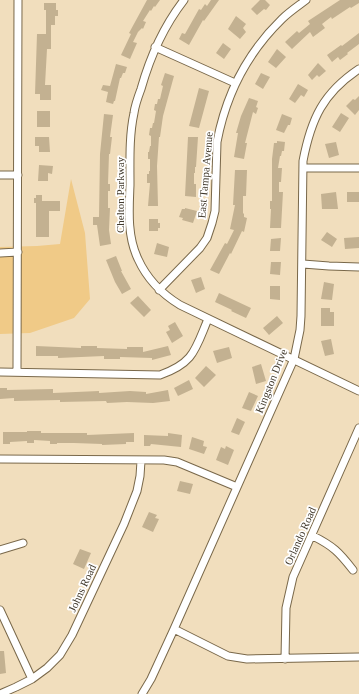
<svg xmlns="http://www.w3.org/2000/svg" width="359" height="694" font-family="Georgia,serif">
	<rect width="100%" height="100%" fill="#f1debd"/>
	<path fill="#f0ca87" d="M71 179 85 233 90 299 74 318 30 333 0 334V247L37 246 60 244Z"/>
	<path fill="#c3b191" d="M147 0H160L155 7 154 6 151 11 150 10 143 21 146 22 143 29 142 28 138 32 133 42 137 43 130 59 121 55 131 34 129 33Z
		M211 0H219L204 21 203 20 189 45 179 39 182 33 185 34 199 9 201 10 205 4 207 6Z
		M260 0H265L270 5 266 10 264 9 257 15 251 9Z
		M340 0H359V3L351 8 350 7 332 19 331 17 322 24 325 28 313 37 310 32 292 49 285 42 297 31 299 33 310 24 308 21Z
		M44 3H56V10H58V16H55V25H51V49H47L45 85H51V100H40V94H35L37 34H46V10H44Z
		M236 16 246 24 243 28 246 32 240 39 228 29Z
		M359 33V44L347 53 348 54 340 60 338 57 332 62 327 55 341 45 342 46Z
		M223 43 231 49 224 59 216 53Z
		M277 49 286 57 276 68 268 62Z
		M318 63 326 71 319 77 317 75 312 80 308 75Z
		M116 64 127 67 125 73H123L121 78H120L115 101H114L113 104 106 102 108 92 101 90 103 85 110 86Z
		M165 73 174 76 163 116 160 137H159L157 166 158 206H148L150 183H147V174H149V171H150V159H148V152H149L150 146H151V136L149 135 150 128H152L153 123H154L156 111 154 110 155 104H157L158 99H160L163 86 161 85Z
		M261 73 270 77 263 89 255 84Z
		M298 84 308 90 304 97 301 95 295 103 289 99Z
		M199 88 209 91 199 128 189 126Z
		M359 96V110L355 115 346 106 353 99 355 100Z
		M249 98 258 101 256 107 258 108 256 114 253 112 245 143H247L244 159 234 157 238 133H236L241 116Z
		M37 111H50V127H37Z
		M341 113 349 118 340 132 332 127Z
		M104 114 113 115 110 137H112L110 154H109L108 184H110V191H108V208H110L109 230 111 244 100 246 97 225H93V217H99L100 154Z
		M282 114 292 118 290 125H288L284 133 276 130Z
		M35 137H49L50 152H39V146H35Z
		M188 137H198L196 167H195V173H194V184H196V197L185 196Z
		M277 141 285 142 284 151H282L281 156H280L278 168H282L281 182H279V192H283L281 228H270L271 209H270V201H272V159L274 143H277Z
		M336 142 339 155 329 158 325 144Z
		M39 165 53 166 52 174 48 173V181H38Z
		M235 170H247L246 196H243V213L244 214V217L247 218 244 232 242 231 231 254 230 253 219 274 210 270 225 243 227 244 234 230 230 229 235 205H233Z
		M336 192 338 209H322L321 194Z
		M347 192H359V202H347Z
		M36 195H42V201H60V211H49V237H36V203H34V198H36Z
		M185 208 197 211 193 223 182 220 183 218 179 217 182 209H185Z
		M149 219H158V223H160V228H158V231H149Z
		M327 232 337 239 332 247 321 240Z
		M359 237V248L345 249 344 238Z
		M281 238 280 251H270L271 239Z
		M157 243 169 247 167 257 154 254Z
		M116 256 122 271H121L131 289 122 294 115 282 106 260Z
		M271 262H281L280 275 270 274Z
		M201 277 205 289 196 293 191 280Z
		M324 282 334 284 332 300 321 299Z
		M270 286H280V300L270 299Z
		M219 293 251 308 246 318 231 311 232 310 215 302Z
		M138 296 151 310 144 317 130 303Z
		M321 308H330V312H334V326H321Z
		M277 316 283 323 269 335 263 328Z
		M175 322 183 336 172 343 166 332 170 330 168 326Z
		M331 339 334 354 325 356 321 341Z
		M36 346 81 348V346H97V348L127 349V347H143V352L168 346 171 355 152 360V358L120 357V359H104V356L58 358V356H36Z
		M229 347 232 358 217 363 213 351Z
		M261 364 266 381 256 384 252 367Z
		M206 366 216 375 204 387 195 378Z
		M189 380 193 389 178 396 174 388Z
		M0 388H7V390L53 389V393L99 391V393L130 391 146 392V394L168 390 170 401 153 403 127 402 107 403 106 401 60 402V400L14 401V398L0 399Z
		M249 392 258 396 251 411 242 408Z
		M237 418 245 422 239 435 231 432Z
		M27 431H41V433H87V435L134 433V442H126V444L102 445V444L74 443H57V444H50V441L34 440V443H27V441L10 442V444H3V432H27Z
		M168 433 182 435 181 447 151 444 150 446H144V435L168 436Z
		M192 437 204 441 203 446 207 447 204 454 189 449Z
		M226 446 234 450 228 465 216 460 221 447 225 449Z
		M180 481 193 484 190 494 177 491Z
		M149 512 157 515 155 518 159 519 153 532 142 527Z
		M80 549 91 553 84 569 73 564Z
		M0 651H4L6 673 0 674Z"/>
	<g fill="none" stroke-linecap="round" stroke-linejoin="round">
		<defs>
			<path id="minor" d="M184 0C163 27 150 57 141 89 138 97 135 105 134 113 129 136 130 161 130 185 129 210 127 236 138 259 147 279 162 294 180 305L359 391
				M155 47 235 83
				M303 168H359
				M0 175H18
				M0 253 18 252
				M303 264 329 266 359 267
				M159 290 200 248 207 238 212 223 215 211 217 142C226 94 247 53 282 19 289 12 298 6 306 0
				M0 372 160 375C194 363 195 350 208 319
				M17 372 18 0
				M0 459 164 460 177 462 237 487
				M313 536C333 546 339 552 353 570
				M0 550 23 543
				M0 610 32 679
				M174 629 228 656 247 659 359 657
				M285 659 286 608 293 577 359 428
				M0 694 16 687 32 679 47 668 60 655 72 635 124 524 137 491 140 476 141 461
				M142 694 151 679 174 629 294 359 300 330 301 316 303 161C311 119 323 93 359 69"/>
		</defs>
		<use href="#minor" stroke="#79684a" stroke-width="9"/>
		<use href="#minor" stroke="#fff" stroke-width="7"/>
	</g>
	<g text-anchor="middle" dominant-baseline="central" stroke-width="3.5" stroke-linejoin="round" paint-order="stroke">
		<g font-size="11" fill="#433b2e" stroke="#fff">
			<text transform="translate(205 175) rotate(-85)">East Tampa Avenue</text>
			<text transform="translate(120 195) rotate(-90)">Chelton Parkway</text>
			<text transform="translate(271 381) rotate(-68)">Kingston Drive</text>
			<text transform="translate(300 536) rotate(-66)">Orlando Road</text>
			<text transform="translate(82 588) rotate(-65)">Johns Road</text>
		</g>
	</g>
</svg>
